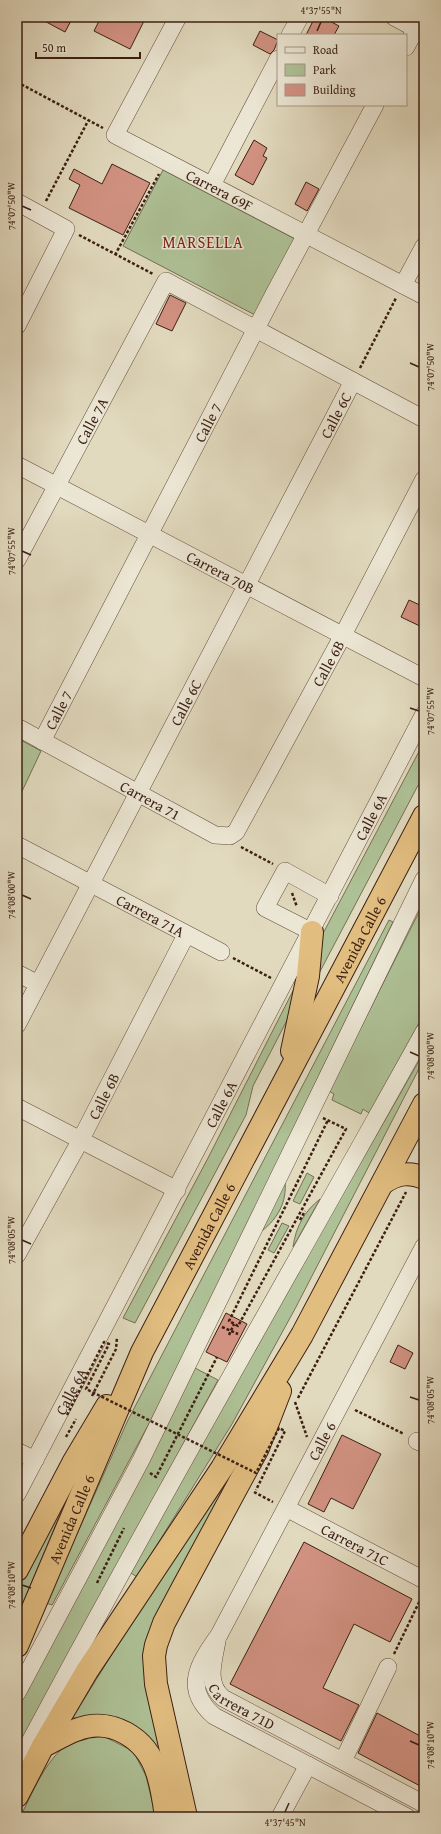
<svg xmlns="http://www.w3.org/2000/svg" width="441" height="1834" font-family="'Gentium Book Plus',serif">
	<rect width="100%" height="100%" fill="#e2dabf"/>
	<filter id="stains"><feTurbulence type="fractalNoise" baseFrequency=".005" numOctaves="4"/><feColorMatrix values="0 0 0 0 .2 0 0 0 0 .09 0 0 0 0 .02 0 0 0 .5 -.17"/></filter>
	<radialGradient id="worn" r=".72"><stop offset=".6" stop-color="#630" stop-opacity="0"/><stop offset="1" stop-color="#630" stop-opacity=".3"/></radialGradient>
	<path fill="#aec196" stroke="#757054" d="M163 170 295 239 255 315 123 246Z
		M17 738 41 751 17 802Z
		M424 742V774L315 981 318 943Z
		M424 902V1014L369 1113 363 1109 361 1114 332 1100 334 1094 329 1091Z
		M389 920 393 922 168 1388 52 1605 46 1603 128 1420Z
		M299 979 297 1001 253 1086 246 1115 135 1323 123 1318 208 1158Z
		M424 1052V1059L296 1307 232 1424 137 1577 131 1573 216 1416Z
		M307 1173 314 1177 300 1204 293 1201Z
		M285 1181C287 1202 278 1218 262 1231Z
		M320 1199 293 1247C296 1226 304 1212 320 1199Z
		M282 1223 289 1226 274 1253 268 1250Z
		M195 1368 218 1380 17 1749V1708Z
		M74 1481 17 1617V1587Z
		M223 1485 229 1488 152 1633 166 1764 73 1717 158 1580Z
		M101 1735 133 1751 146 1776 156 1817H20C35 1789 49 1748 82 1737 88 1735 95 1736 101 1735Z"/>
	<path fill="#d29282" stroke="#3c1f13" d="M37 17H73L65 32Z
		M101 17H146L130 49 94 31Z
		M315 17H322L339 26 334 35H306Z
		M260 31 278 40 274 50 270 54 253 45Z
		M254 140 267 148 263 156 267 158 253 185 235 175Z
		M112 164 150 183 123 235 69 208 80 185 69 179 74 169 102 184Z
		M306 182 319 189 307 211 295 204Z
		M170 295 186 303 172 331 156 324Z
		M409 600 424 607V628L401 617Z
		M226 1313 247 1324 227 1362 206 1352Z
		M398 1345 413 1353 405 1369 390 1362Z
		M342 1435 381 1454 353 1509 331 1498 324 1512 308 1504Z
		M304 1542 412 1599 390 1642 354 1624 323 1688 359 1705 341 1741 230 1684Z
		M377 1713 424 1738V1788L358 1753Z"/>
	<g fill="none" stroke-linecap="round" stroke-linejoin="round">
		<defs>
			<g id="minor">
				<path id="s1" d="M178 17 115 135 424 296"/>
				<path d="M394 17 424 33"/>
				<path d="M290 35 300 17"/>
				<path d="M406 47 422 17"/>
				<path d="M212 185 278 59"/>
				<path d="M17 202 66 229 17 326"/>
				<path d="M403 285 424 246"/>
				<path id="s2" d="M17 465 424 678"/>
				<path id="s3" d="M17 560 166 281 424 419"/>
				<path id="s4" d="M17 727 215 835 230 836 236 832 343 635 424 479"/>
				<path id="s5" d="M42 741 274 294 375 105"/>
				<path id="s6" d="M17 845 221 952"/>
				<path d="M312 932 265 908 285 871 330 896"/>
				<path d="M17 973 38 984"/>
				<path id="s7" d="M17 1025 353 381"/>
				<path d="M17 1107 177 1190"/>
				<path id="s8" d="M17 1255 80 1141 186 935"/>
				<path d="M417 1441 424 1444"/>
				<path d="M17 1451 35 1460"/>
				<path id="s9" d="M17 1494 424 714"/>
				<path id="s10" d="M286 1508 424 1580"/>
				<path id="s11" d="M217 1641C214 1660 205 1683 223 1698L424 1804"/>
				<path d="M17 1693 141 1460 424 879"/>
				<path d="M343 1761 388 1667"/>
				<path d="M17 1766C148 1519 288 1277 424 1032"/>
				<path d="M280 1817 308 1765"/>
				<path id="s12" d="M407 1817 214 1716C182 1688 199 1663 219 1635L424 1246"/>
			</g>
			<g id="highway">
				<path d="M292 1051 308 976 312 932"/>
				<path d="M383 1183C396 1174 409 1171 424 1178"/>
				<path d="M17 1570 73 1463 107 1406"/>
				<path id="s13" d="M17 1646 142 1352 424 816"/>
				<path d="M43 1746C54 1741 65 1734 76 1730 111 1716 146 1738 157 1772 162 1787 164 1802 166 1817"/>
				<path d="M17 1796 43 1746 87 1671 222 1468 302 1335 424 1104"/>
				<path d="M186 1817 156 1684 154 1656 156 1645 164 1623 181 1591 258 1448 280 1391"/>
			</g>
		</defs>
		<use href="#minor" stroke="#664e3e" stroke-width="18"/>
		<use href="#highway" stroke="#3c1f13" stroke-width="24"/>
		<path stroke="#3c1f13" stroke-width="2.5" stroke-dasharray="3 2" stroke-linecap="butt" d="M17 82 103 128
			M46 201 88 121
			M79 235 153 274
			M115 255 159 174
			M360 368 396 298
			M241 847 273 864
			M292 893 297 907
			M233 958 271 978
			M323 1118 346 1129 238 1326 229 1321 328 1120
			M300 1220 305 1211
			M222 1327 238 1334
			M229 1335 234 1324
			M92 1396 116 1349 117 1337
			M298 1398 406 1192
			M295 1402 307 1437
			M355 1410 404 1434
			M66 1437 76 1419
			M150 1473 156 1477 217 1357
			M254 1492 273 1502
			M97 1583 124 1528
			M394 1654 423 1594"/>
		<use href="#minor" stroke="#ece7d5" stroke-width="17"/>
		<use href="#highway" stroke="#e1bd80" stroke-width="22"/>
		<path stroke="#3c1f13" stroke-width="2.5" stroke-dasharray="3 2" stroke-linecap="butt" d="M67 1415 104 1342 109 1344 86 1389 256 1473 279 1428 285 1431 256 1490"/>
	</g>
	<path fill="none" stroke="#3c1f13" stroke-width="1.5" d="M317 31 321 22M22 206 31 210M410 363 419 367M22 551 31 555M410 708 419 711M22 895 31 899M410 1052 419 1056M22 1240 31 1244M410 1397 419 1400M22 1585 31 1588M410 1741 419 1745M285 1812 289 1803"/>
	<g text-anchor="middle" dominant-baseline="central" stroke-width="3" stroke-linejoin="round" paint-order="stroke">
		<g font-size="15" fill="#3c1f13" stroke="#ece7d5">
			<text stroke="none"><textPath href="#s1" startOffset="252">Carrera 69F</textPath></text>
			<text stroke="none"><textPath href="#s7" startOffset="688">Calle 6C</textPath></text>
			<text stroke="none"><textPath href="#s3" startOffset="158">Calle 7A</textPath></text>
			<text stroke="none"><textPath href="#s5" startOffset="359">Calle 7</textPath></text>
			<text stroke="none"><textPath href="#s2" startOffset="230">Carrera 70B</textPath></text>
			<text stroke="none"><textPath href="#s4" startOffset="440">Calle 6B</textPath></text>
			<text stroke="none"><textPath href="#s7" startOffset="364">Calle 6C</textPath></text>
			<text stroke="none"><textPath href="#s5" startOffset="35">Calle 7</textPath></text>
			<text stroke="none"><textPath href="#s4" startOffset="152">Carrera 71</textPath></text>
			<text stroke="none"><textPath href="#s9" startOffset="764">Calle 6A</textPath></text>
			<text stroke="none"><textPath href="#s6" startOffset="151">Carrera 71A</textPath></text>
			<text stroke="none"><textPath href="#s13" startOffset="786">Avenida Calle 6</textPath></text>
			<text stroke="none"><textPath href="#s8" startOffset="181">Calle 6B</textPath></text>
			<text stroke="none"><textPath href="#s9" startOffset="440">Calle 6A</textPath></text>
			<text stroke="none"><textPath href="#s13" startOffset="462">Avenida Calle 6</textPath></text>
			<text stroke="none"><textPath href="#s9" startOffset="116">Calle 6A</textPath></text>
			<text stroke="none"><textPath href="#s12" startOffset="530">Calle 6</textPath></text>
			<text stroke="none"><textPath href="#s13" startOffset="138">Avenida Calle 6</textPath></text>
			<text stroke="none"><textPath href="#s10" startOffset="78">Carrera 71C</textPath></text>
			<text stroke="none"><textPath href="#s11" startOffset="81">Carrera 71D</textPath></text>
		</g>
		<g font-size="16" letter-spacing="1" fill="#7a1f14" stroke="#ece7d5">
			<text x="203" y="242">MARSELLA</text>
		</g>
	</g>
	<rect width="441" height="1834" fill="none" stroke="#e2dabf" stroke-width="44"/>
	<rect x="277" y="34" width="130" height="72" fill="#ece7d5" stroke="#a69787"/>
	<rect x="285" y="47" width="20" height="6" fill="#ece7d5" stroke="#a69787"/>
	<text x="313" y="54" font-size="12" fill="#3c1f13">Road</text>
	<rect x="285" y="64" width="20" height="12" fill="#aec196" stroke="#a69787"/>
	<text x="313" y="74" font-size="12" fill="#3c1f13">Park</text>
	<rect x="285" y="84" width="20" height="12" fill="#d29282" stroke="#a69787"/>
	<text x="313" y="94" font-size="12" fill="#3c1f13">Building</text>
	<path d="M36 52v6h104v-6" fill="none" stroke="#3c1f13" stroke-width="2"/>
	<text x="42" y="52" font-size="12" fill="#3c1f13" stroke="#ece7d5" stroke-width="3" paint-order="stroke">50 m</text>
	<rect x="22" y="22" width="397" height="1790" fill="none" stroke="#3c1f13" stroke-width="1.5"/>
	<g font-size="10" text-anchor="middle" fill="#3c1f13">
		<text x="321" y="14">4°37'55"N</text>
		<text transform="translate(11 206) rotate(-90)" y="4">74°07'50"W</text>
		<text transform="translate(430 367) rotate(-90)" y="4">74°07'50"W</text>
		<text transform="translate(11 551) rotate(-90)" y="4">74°07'55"W</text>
		<text transform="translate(430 711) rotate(-90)" y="4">74°07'55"W</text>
		<text transform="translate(11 895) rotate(-90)" y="4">74°08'00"W</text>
		<text transform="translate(430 1056) rotate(-90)" y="4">74°08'00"W</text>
		<text transform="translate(11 1240) rotate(-90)" y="4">74°08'05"W</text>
		<text transform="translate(430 1400) rotate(-90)" y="4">74°08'05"W</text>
		<text transform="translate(11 1585) rotate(-90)" y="4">74°08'10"W</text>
		<text transform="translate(430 1745) rotate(-90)" y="4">74°08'10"W</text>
		<text x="285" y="1826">4°37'45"N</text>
	</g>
	<rect width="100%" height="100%" filter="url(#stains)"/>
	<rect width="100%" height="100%" fill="url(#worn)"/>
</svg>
